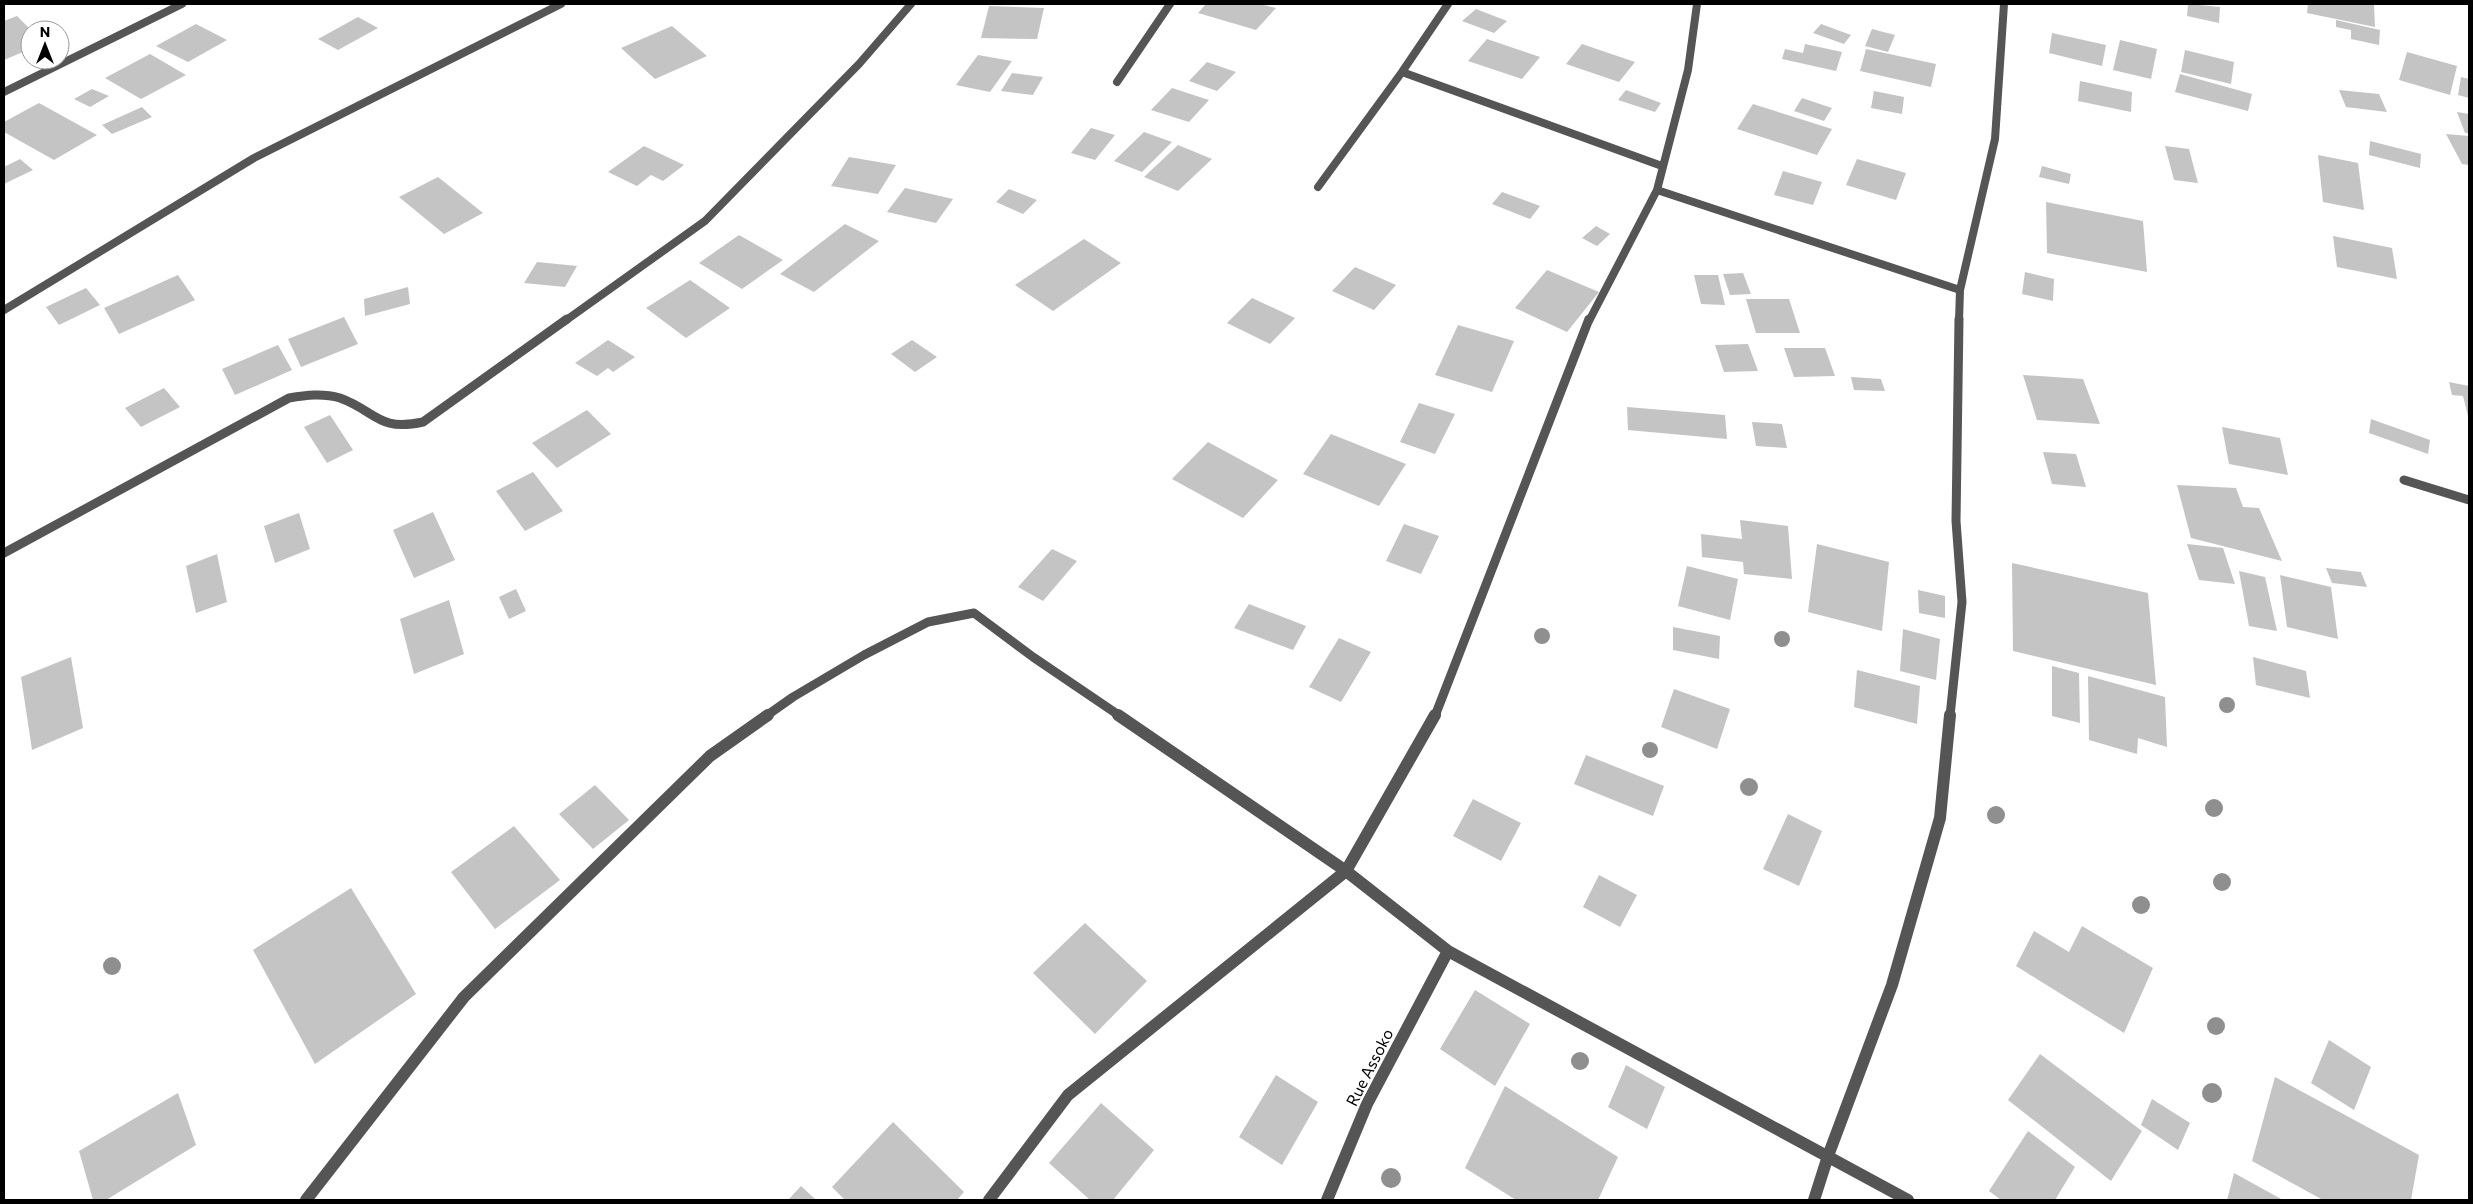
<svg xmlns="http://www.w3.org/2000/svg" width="2473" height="1204" font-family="Commissioner,sans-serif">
	<rect width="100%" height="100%" fill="#fff"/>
	<path fill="#c4c4c4" d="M1206 4H1260L1276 8 1256 30 1198 13Z
		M2188 4 2220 7 2219 23 2187 16Z
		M2308 4H2374L2375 27 2307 13Z
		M989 6 1044 8 1037 39 981 38Z
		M1476 9 1507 21 1494 33 1462 21Z
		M17 16 31 30 30 49 4 60V21Z
		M358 17 378 28 338 50 318 39Z
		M2336 20 2380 30 2379 45 2351 39V30L2336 27Z
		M196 24 227 40 188 62 156 46Z
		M1821 24 1851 35 1844 44 1813 33Z
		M672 26 707 56 655 79 621 48Z
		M1872 29 1895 35 1888 52 1865 46Z
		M2052 33 2106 45 2102 66 2049 53Z
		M1487 39 1540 57 1522 79 1468 61Z
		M2120 40 2157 49 2151 79 2113 70Z
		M1582 44 1635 62 1619 82 1566 64Z
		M1805 44 1842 52 1836 71 1782 59 1785 49 1803 53Z
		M1866 49 1936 64 1931 87 1860 71Z
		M2185 50 2234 62 2231 84 2181 72Z
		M2407 52 2457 66 2450 95 2399 80Z
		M150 54 186 75 141 99 105 78Z
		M978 55 1012 61 990 92 956 85Z
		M1207 62 1236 72 1217 91 1189 81Z
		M1012 73 1043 77 1033 95 1001 91Z
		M2180 74 2252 94 2248 111 2175 92Z
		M2461 77 2469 79V98L2458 95Z
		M2080 81 2132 92 2131 112 2078 101Z
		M1172 88 1209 100 1189 122 1151 110Z
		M92 89 109 96 90 107 74 99Z
		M1626 90 1661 103 1655 112 1618 100Z
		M2339 90 2379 94 2387 112 2346 107Z
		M1874 91 1904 97 1902 114 1871 108Z
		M1802 98 1832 108 1824 121 1794 111Z
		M39 103 97 135 54 160 4 132V122Z
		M1753 104 1832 129 1817 155 1737 129Z
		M142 107 152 117 112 134 102 125Z
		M2457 112 2469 114V133H2465Z
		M1091 128 1115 135 1095 160 1071 153Z
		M1144 132 1172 142 1142 172 1114 161Z
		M2446 134 2469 136V165L2462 164Z
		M2370 141 2421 154 2420 168 2369 155Z
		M1178 145 1212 159 1178 191 1144 177Z
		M644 146 684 165 663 181 651 175 637 186 608 172Z
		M2165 146 2189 149 2198 183 2174 180Z
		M2318 155 2358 163 2364 210 2323 202Z
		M849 157 896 165 878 194 831 186Z
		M20 159 33 170 4 184V167Z
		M1857 159 1906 173 1896 200 1846 185Z
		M2042 166 2071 174 2069 184 2039 177Z
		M1783 171 1822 182 1813 205 1774 195Z
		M438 177 483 213 444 234 399 197Z
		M905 188 953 199 936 223 887 212Z
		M1009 189 1037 200 1023 214 996 202Z
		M1502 192 1540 206 1530 219 1492 204Z
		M2046 202 2143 221 2147 272 2047 253Z
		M845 224 879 241 814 292 780 274Z
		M1596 226 1610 234 1597 246 1582 238Z
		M739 235 783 260 742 289 699 263Z
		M2333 236 2392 248 2397 279 2337 267Z
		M1084 239 1121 263 1053 311 1015 285Z
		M537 262 577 266 565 287 524 283Z
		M1355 267 1396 285 1374 310 1332 291Z
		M1547 270 1599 292 1567 332 1515 308Z
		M2025 272 2054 279 2053 301 2022 294Z
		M1743 273 1751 294 1730 295 1723 274Z
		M178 275 195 300 119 334 104 308Z
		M1694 275H1718L1725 305 1701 304Z
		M690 280 730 308 686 338 646 308Z
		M408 287 410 304 365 316 364 299Z
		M86 288 100 305 59 325 46 307Z
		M1252 298 1295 318 1270 344 1227 323Z
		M1746 299H1789L1800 333H1756Z
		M344 317 358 344 301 367 288 339Z
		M1458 325 1514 341 1492 392 1435 375Z
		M608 340 635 357 613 372 608 368 597 376 575 363Z
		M912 340 937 357 915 372 891 354Z
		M1748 344 1758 371 1724 372 1715 345Z
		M278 345 292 370 235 395 222 369Z
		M1784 348H1825L1835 376 1794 377Z
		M2023 375 2083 379 2100 424 2037 420Z
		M1851 377 1881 379 1885 391 1854 390Z
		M2449 382 2469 386V420L2463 396 2452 395Z
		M164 388 180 407 141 427 125 408Z
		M1419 403 1455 414 1435 454 1400 442Z
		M1627 407 1725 415 1727 439 1628 430Z
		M587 410 611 434 557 468 532 443Z
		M330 415 353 450 327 463 304 427Z
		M2371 419 2430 440 2428 454 2369 433Z
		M1752 422 1782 424 1787 448 1756 446Z
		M2222 427 2280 438 2288 475 2229 464Z
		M1331 434 1406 464 1379 506 1303 474Z
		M1208 442 1278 480 1243 518 1172 479Z
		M2043 452 2076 454 2086 487 2052 484Z
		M533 472 563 511 525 531 496 491Z
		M2177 485 2236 488 2243 507 2259 508 2282 561 2191 538Z
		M433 512 455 560 414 578 393 530Z
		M299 513 310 549 275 563 264 526Z
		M1740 520 1788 526 1792 579 1744 574 1743 562 1702 557 1701 534 1742 539Z
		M1404 524 1439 536 1421 574 1386 561Z
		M1817 544 1889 562 1882 631 1808 612Z
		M2187 544 2223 548 2235 584 2199 580Z
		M1052 549 1077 561 1043 601 1018 587Z
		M217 554 227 602 196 613 186 566Z
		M2012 563 2148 593 2156 685 2013 651Z
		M1687 566 1738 579 1730 620 1678 606Z
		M2326 568 2361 572 2367 587 2332 583Z
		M2239 571 2265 577 2277 631 2249 626Z
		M2280 575 2331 587 2338 639 2287 627Z
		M516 589 526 611 509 619 499 597Z
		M1918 590 1945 596V618L1919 613Z
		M449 600 464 654 414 674 400 619Z
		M1249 604 1306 626 1293 650 1234 628Z
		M1673 627 1720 636 1719 659 1673 650Z
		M1903 629 1940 639 1936 680 1900 671Z
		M1339 638 1371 652 1341 702 1309 687Z
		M71 657 83 728 32 750 21 677Z
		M2253 657 2306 671 2310 698 2256 685Z
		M2052 666 2079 673 2080 723 2052 716Z
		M1857 670 1920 686 1917 724 1854 707Z
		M2088 676 2165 697 2167 747 2138 738 2137 754 2089 740Z
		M1674 689 1730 709 1717 749 1661 727Z
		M1586 755 1664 786 1653 816 1574 784Z
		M595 785 629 820 593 849 559 814Z
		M1473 799 1521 823 1501 861 1453 836Z
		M1788 814 1822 831 1799 886 1763 869Z
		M514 826 560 880 495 929 451 872Z
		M1599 875 1637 895 1620 927 1583 907Z
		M351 888 416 994 315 1064 253 950Z
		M1085 923 1147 981 1095 1034 1033 973Z
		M2082 926 2153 968 2124 1033 2016 966 2034 931 2069 952Z
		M1475 990 1530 1024 1495 1086 1440 1049Z
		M2329 1040 2371 1067 2354 1110 2311 1083Z
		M2040 1054 2142 1131 2111 1181 2008 1100Z
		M1626 1065 1665 1087 1647 1129 1608 1107Z
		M1276 1075 1318 1102 1282 1165 1239 1137Z
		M2275 1077 2419 1155 2411 1200H2323L2252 1161Z
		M1505 1086 1618 1157 1598 1200H1516L1465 1168Z
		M178 1093 196 1145 106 1200H93L79 1151Z
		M2152 1099 2190 1123 2178 1150 2141 1125Z
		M1101 1103 1154 1150 1113 1200H1090L1049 1163Z
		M893 1122 964 1192 957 1200H845L832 1187Z
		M2028 1131 2075 1167 2055 1200H2001L1989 1191Z
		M2234 1173 2283 1200H2227Z
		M801 1186 816 1200H788Z"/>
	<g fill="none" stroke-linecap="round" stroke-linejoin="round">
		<path stroke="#555" stroke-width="8" d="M1402 72 1662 166
			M1117 82 1170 4
			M4 92 182 4
			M1318 187 1402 72 1448 4
			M1657 190 1960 290
			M4 310 254 158 561 4
			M565 321 705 221 859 64 911 4
			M1589 321 1657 190 1688 70 1697 4
			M1959 321 1960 290 1995 139 2004 4"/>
		<path stroke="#555" stroke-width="9" d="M2404 480 2469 500
			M4 553 289 398C306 395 323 393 340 398 376 411 378 432 423 422L567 319
			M766 716 793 697 864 655 928 622 974 613 1033 657 1120 716
			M1435 716 1589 319
			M1950 716 1962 602 1956 521 1959 319"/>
		<path stroke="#555" stroke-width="12" d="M1118 715 1346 871 1448 951 1908 1200
			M306 1200 464 997 710 756 768 715
			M989 1200 1068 1095 1346 871 1435 715
			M1327 1200 1367 1104 1448 951
			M1814 1200 1828 1156 1892 985 1940 818 1950 715"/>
	</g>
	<g fill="#8f8f8f">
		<circle cx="1542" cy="636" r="8"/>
		<circle cx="1782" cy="639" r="8"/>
		<circle cx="2227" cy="705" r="8"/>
		<circle cx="1650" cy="750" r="8"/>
		<circle cx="1749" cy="787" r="9"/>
		<circle cx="2214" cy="808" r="9"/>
		<circle cx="1996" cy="815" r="9"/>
		<circle cx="2222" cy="882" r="9"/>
		<circle cx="2141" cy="905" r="9"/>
		<circle cx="112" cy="966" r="9"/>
		<circle cx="2216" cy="1026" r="9"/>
		<circle cx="1580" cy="1061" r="9"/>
		<circle cx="2212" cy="1093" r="10"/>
		<circle cx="1391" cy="1178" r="10"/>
	</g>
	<g text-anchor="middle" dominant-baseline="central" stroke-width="4.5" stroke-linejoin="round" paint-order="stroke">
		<g font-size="16" fill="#000" stroke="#fff">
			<text transform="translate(1369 1067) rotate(-63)">Rue Assoko</text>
		</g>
	</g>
	<rect width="2473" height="1204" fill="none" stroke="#000000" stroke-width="10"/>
	<g transform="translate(45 45)"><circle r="24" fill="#ffffff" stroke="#999999"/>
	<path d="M0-4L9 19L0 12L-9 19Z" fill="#000000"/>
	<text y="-8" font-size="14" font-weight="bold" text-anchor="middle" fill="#000000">N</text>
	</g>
</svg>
